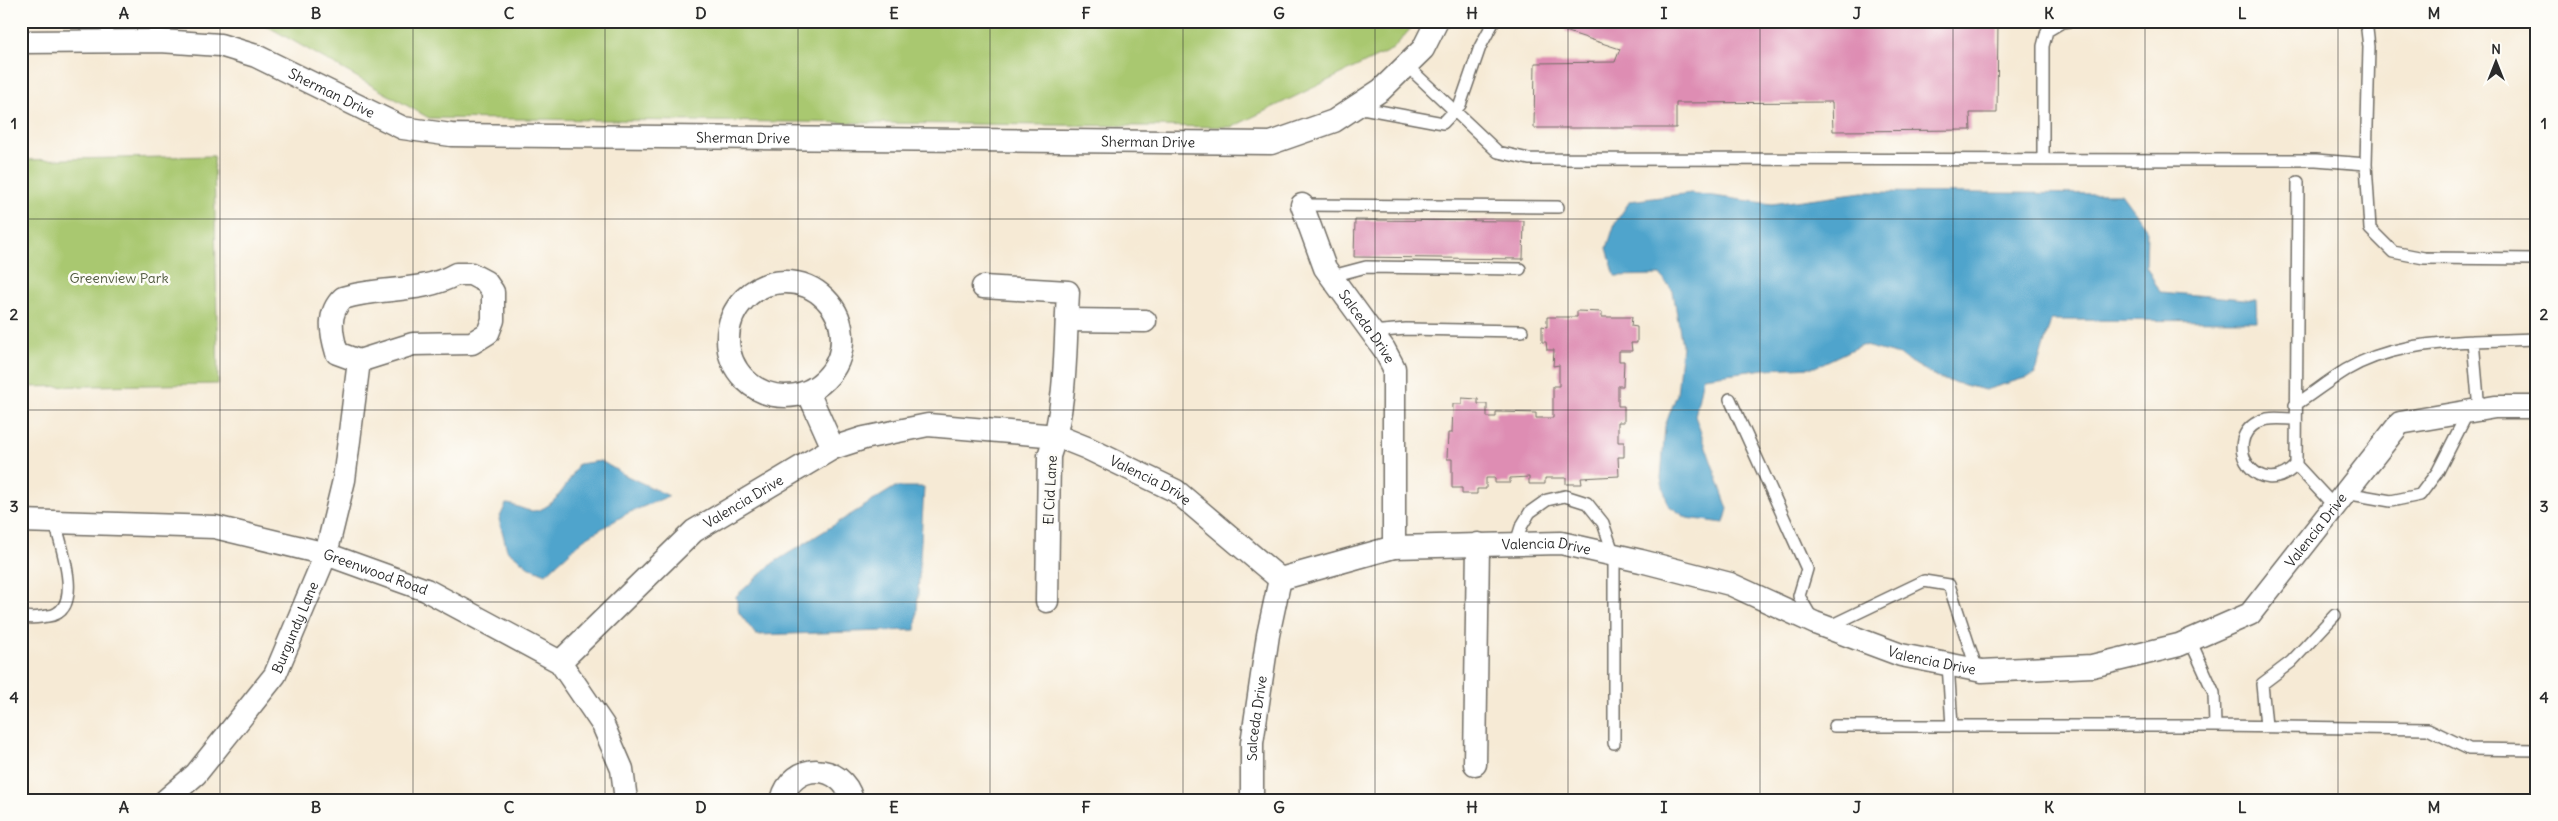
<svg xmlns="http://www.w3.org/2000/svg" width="2558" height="821" font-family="Delius,sans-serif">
	<rect width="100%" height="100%" fill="#fdfcf7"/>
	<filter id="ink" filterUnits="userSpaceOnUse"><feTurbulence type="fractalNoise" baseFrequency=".02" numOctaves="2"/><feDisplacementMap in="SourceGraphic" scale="10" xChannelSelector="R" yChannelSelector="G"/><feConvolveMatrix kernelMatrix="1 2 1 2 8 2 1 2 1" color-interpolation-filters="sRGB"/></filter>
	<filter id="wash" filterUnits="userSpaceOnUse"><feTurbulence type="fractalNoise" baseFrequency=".0096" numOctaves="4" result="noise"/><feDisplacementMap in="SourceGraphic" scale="20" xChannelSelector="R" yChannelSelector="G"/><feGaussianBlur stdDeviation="1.12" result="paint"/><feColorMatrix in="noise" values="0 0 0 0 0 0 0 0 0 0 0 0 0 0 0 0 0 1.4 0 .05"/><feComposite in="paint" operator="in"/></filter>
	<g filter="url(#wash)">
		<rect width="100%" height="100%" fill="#f6ead5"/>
		<path fill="#a9c870" stroke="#6a7a4e" d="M258 21H1417L1393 49 1232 127 429 118Z
			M214 156 218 384 21 387V160Z"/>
		<path fill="#50a4cc" stroke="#3e687c" d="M1862 192 2121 194 2147 229 2146 266 2160 292 2256 300 2257 321 2051 320 2035 375 1985 390 1940 379 1899 355 1861 345 1815 367 1765 369 1703 377 1695 416 1728 509 1724 523 1687 518 1668 505 1661 479 1665 426 1677 394 1682 345 1673 291 1660 275 1615 276 1607 248 1615 223 1630 201 1691 193 1772 204Z
			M601 461 625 475 669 496 628 513 584 539 546 574 529 567 507 550 499 519 506 504C514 504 525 511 533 511 554 510 570 480 578 464Z
			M895 487H924L916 630 756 635 739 613 736 596 773 563Z"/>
		<g id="blocks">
			<path fill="#de8db3" d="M1565 21H1998L1997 113H1970L1971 130 1833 131 1832 102 1676 103V128H1534L1535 63 1615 62 1620 49 1565 31Z
				M1355 220 1524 221 1523 259 1354 257Z
				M1577 311 1602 312V317H1632L1631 326 1637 327V343H1631L1632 351H1619V361H1624L1623 386H1618V406H1624V422H1618V442H1624V457H1618L1619 476 1581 478 1582 484H1566V478H1545V484H1529V477L1510 478V483H1495V478H1486V489H1477V494H1462V488H1452V459H1447L1448 433H1452L1453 404H1462V398L1478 399V404H1487V417H1496V412L1536 413V418H1553V386H1559V365L1553 366 1554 350H1547L1546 342H1542V326L1547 327V317H1577Z"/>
		</g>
	</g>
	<g filter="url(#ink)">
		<use href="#blocks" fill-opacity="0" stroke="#726e66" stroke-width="1"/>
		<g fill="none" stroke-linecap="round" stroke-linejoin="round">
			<defs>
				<path id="lane" d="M2366 21 2369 47 2366 164
					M1406 65 1498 152 1529 159 2316 160 2366 164 2370 229 2393 252 2424 258 2537 259
					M1357 107 1443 123 1460 105 1480 47 1494 21
					M2043 160V46L2047 31 2062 22 2070 21
					M2298 182 2296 465 2335 507
					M1302 205 1558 207
					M1332 276 1366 267 1520 269
					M1371 332 1406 329 1522 331
					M1730 399 1807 569 1799 596 1813 620
					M2295 405C2312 394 2328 381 2346 370 2385 347 2430 343 2473 341
					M2479 410 2473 341 2537 339
					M2296 419C2284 419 2268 416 2258 422 2219 443 2260 504 2296 465
					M2345 493 2391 501 2420 495 2438 471 2468 412
					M1516 543 1521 527 1530 512 1547 500 1565 496 1587 503 1603 523 1614 555V743
					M21 615C30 620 39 617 48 616 86 612 60 544 55 522
					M1828 627 1924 581 1949 585 1977 670
					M2190 640 2214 693 2215 726 2428 729 2469 749 2537 750
					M1948 664 1952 726H2215
					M1834 726H1952
					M2266 726 2262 684 2291 662 2335 615"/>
				<g id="street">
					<path id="s1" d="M21 42 160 41 220 45 256 56 403 128 451 135 1271 143 1334 121 1381 90 1423 49 1437 21"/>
					<path id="s2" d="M1302 205 1325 268 1384 349 1394 368V547"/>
					<path d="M456 274H471L486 282 493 292V320L488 333 472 343 413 344 359 361 337 353C331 333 327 313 343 298 381 286 421 294 456 274Z"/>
					<circle cx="785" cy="339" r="57"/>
					<path d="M983 287 1068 292C1065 343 1067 408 1049 456L1047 601"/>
					<path d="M1067 320 1145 321"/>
					<path d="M808 392 833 448"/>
					<path id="s3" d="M21 521 215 527 326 554 426 590 560 662 603 725 622 769 626 800"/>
					<path id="s4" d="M560 662 694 531 833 448 864 438 928 425 1057 436 1087 448 1176 491 1280 579 1394 547 1561 543 1641 561 1730 584 1815 623 1901 655 1982 671 2092 666 2179 645 2250 614 2400 423 2495 407H2537"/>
					<path d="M1475 764 1478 544"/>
					<path id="s5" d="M166 800 196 774 275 675 326 554 344 480 359 361"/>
					<path d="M782 800C792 761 842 762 852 800"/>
					<path id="s6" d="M1252 800V743L1268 635 1280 579"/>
				</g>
			</defs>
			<use href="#lane" stroke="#726e66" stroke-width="14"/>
			<use href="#street" stroke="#726e66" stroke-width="25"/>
			<use href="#lane" stroke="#fff" stroke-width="11"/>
			<use href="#street" stroke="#fff" stroke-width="22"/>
		</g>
	</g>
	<path fill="none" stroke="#2b2b2b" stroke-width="1" stroke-opacity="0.55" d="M220 21V800M413 21V800M605 21V800M798 21V800M990 21V800M1183 21V800M1375 21V800M1568 21V800M1760 21V800M1953 21V800M2145 21V800M2338 21V800M21 219H2537M21 410H2537M21 602H2537"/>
	<g text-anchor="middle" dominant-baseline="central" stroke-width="5" stroke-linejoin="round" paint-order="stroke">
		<g font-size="14" fill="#2b2b2b" stroke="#fdfcf7">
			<text stroke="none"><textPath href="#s1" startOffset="321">Sherman Drive</textPath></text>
			<text stroke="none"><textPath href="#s1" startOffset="741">Sherman Drive</textPath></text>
			<text stroke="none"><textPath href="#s1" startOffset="1146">Sherman Drive</textPath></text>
			<text stroke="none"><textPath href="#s2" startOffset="139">Salceda Drive</textPath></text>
			<text stroke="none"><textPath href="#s4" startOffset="680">Valencia Drive</textPath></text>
			<text transform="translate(1050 490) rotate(-87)">El Cid Lane</text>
			<text stroke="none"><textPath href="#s4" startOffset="245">Valencia Drive</textPath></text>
			<text stroke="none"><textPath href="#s4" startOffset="1955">Valencia Drive</textPath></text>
			<text stroke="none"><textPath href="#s4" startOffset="1115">Valencia Drive</textPath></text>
			<text stroke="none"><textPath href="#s3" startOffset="361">Greenwood Road</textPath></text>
			<text stroke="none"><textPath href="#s5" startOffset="218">Burgundy Lane</textPath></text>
			<text stroke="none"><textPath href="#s4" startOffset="1520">Valencia Drive</textPath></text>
			<text stroke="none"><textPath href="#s6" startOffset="82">Salceda Drive</textPath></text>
		</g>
		<g font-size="14" fill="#515a40" stroke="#fdfcf7">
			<text x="119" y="278">Greenview Park</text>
		</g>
	</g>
	<rect width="2558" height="821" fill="none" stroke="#fdfcf7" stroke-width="55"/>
	<g transform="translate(2496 62)" stroke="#fdfcf7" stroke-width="4" paint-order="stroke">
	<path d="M0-4L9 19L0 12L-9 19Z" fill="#2b2b2b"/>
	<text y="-8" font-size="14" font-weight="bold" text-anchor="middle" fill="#2b2b2b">N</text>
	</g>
	<rect x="28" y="28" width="2502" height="766" fill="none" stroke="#2b2b2b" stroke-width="2"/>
	<g font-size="16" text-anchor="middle" font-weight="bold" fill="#2b2b2b">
		<text x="124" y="19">A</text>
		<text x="316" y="19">B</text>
		<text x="509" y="19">C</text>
		<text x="701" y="19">D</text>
		<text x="894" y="19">E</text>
		<text x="1086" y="19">F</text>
		<text x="1279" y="19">G</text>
		<text x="1472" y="19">H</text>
		<text x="1664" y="19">I</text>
		<text x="1857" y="19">J</text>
		<text x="2049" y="19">K</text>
		<text x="2242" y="19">L</text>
		<text x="2434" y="19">M</text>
		<text x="14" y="129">1</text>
		<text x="2544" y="129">1</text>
		<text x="14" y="320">2</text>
		<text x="2544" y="320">2</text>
		<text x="14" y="512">3</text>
		<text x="2544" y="512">3</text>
		<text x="14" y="703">4</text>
		<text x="2544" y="703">4</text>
		<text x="124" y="813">A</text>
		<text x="316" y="813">B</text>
		<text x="509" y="813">C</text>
		<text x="701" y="813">D</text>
		<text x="894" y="813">E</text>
		<text x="1086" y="813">F</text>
		<text x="1279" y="813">G</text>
		<text x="1472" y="813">H</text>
		<text x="1664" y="813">I</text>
		<text x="1857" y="813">J</text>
		<text x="2049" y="813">K</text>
		<text x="2242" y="813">L</text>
		<text x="2434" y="813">M</text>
	</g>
</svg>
